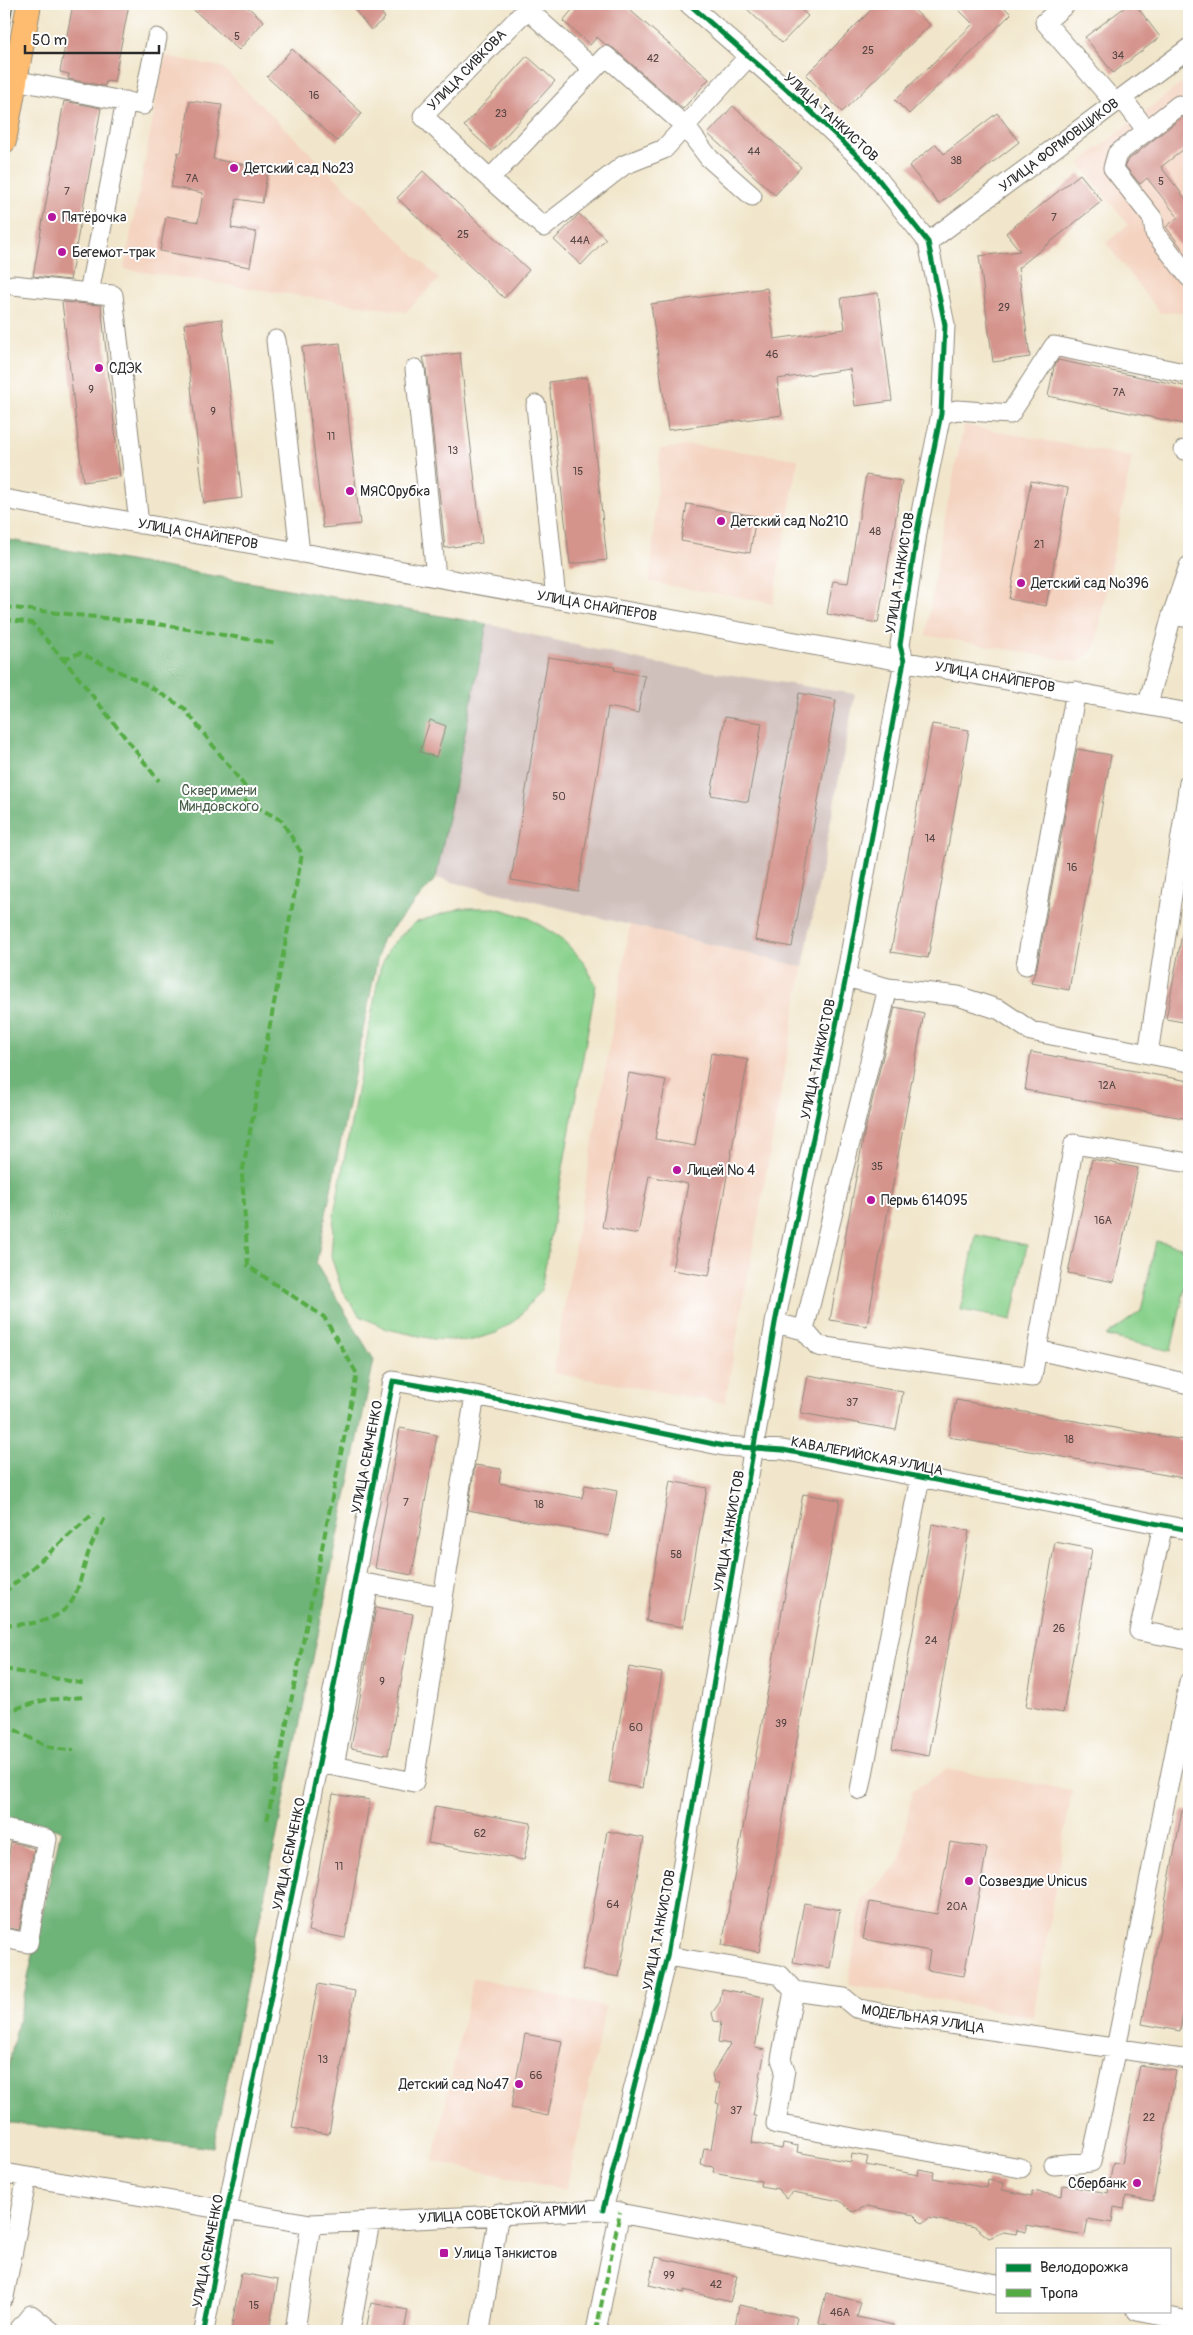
<svg xmlns="http://www.w3.org/2000/svg" width="1193" height="2335" font-family="Pangolin,sans-serif">
	<rect width="100%" height="100%" fill="#fff"/>
	<filter id="ink" filterUnits="userSpaceOnUse"><feTurbulence type="fractalNoise" baseFrequency=".02" numOctaves="2"/><feDisplacementMap in="SourceGraphic" scale="10" xChannelSelector="R" yChannelSelector="G"/><feConvolveMatrix kernelMatrix="1 2 1 2 8 2 1 2 1" color-interpolation-filters="sRGB"/></filter>
	<filter id="wash" filterUnits="userSpaceOnUse"><feTurbulence type="fractalNoise" baseFrequency=".0096" numOctaves="4" result="noise"/><feDisplacementMap in="SourceGraphic" scale="20" xChannelSelector="R" yChannelSelector="G"/><feGaussianBlur stdDeviation="1.12" result="paint"/><feColorMatrix in="noise" values="0 0 0 0 0 0 0 0 0 0 0 0 0 0 0 0 0 1.4 0 .05"/><feComposite in="paint" operator="in"/></filter>
	<g filter="url(#wash)">
		<rect width="100%" height="100%" fill="#f1e6cb"/>
		<path fill="#f4d3c0" d="M165 56 222 67 439 279 406 312 124 269Z
			M1187 79 1189 82V313H1160L1106 243 1128 225 1079 163Z
			M964 425 1132 457 1095 649 1078 662 926 635 942 531Z
			M693 445 798 459 773 603 650 582 660 449Z
			M630 925 803 967 725 1403 553 1373Z
			M947 1769 1072 1790 1033 2017 848 1984 862 1901 900 1862 912 1791Z
			M473 1978 606 2007 566 2190 433 2161Z"/>
		<path fill="#d0c0bc" d="M487 624 648 662 855 694 803 967 436 878Z"/>
		<path fill="#89d18c" stroke="#5a7e5c" d="M461 908H496L529 918 562 939 583 961 596 985 541 1290 517 1319 496 1333 469 1341 433 1339 387 1329 360 1316 342 1291 331 1256 334 1214 380 969 390 946 414 923Z
			M976 1235 1027 1245 1012 1320 961 1310Z
			M1156 1241 1189 1249V1269L1171 1351 1106 1336 1141 1311Z"/>
		<path fill="#6eb378" stroke="#4c6f52" d="M4 539 487 624 436 878 381 941 316 1264 374 1360 213 2148 4 2122V2085L61 1830 4 1822Z"/>
		<g id="blocks">
			<path fill="#d4938b" d="M73 4H129L114 82 106 81 105 86 68 79 69 74 60 72Z
				M187 4H244L264 21 239 50Z
				M350 4H392L381 12 385 18 371 30Z
				M577 4H623L709 79 683 109 613 48 606 45 597 37 590 45 563 21Z
				M742 4H795L808 16 782 43Z
				M877 4H908L930 25 842 112 806 75Z
				M953 4H1001L1011 14 909 114 895 100 973 24Z
				M1129 4H1135L1160 37 1113 73 1085 37Z
				M292 49 362 113 337 141 267 77Z
				M527 56 555 81 492 151 464 126Z
				M64 101 101 108 70 280 33 276Z
				M190 101 222 105 213 159 268 169 262 203 237 199 231 228 256 232 250 267 160 251 166 216 198 222 203 193 171 187 178 152 181 153Z
				M733 106 801 167 775 195 708 134Z
				M997 113 1019 142 939 204 909 166 936 144 944 154Z
				M1182 117 1189 118V145L1161 167 1189 203V258L1166 227 1178 217 1147 178 1140 184 1125 166 1127 161Z
				M423 171 529 270 504 298 397 198Z
				M1080 174 1102 201 1018 268 1030 357 993 362 979 256 1020 251 1006 233Z
				M579 214 606 239 581 265 554 240Z
				M767 288 774 339 845 329 841 298 878 293 892 401 855 406 850 369 777 379 782 415 668 430 651 304Z
				M62 302 101 305 120 477 83 482Z
				M222 319 242 498 204 503 184 324Z
				M340 343 360 524 323 528 302 347Z
				M460 353 482 543 445 548 426 368 423 357Z
				M1058 360 1189 387V425L1048 396 1054 367Z
				M587 377 607 560 570 564 549 382Z
				M866 475 902 481 878 623 827 614 833 581 848 583Z
				M1031 481 1068 488 1046 606 1009 599Z
				M687 504 756 516 750 553 681 541Z
				M548 657 615 667 614 670 645 676 638 713 608 707 578 891 511 880Z
				M799 693 836 700 792 947 755 940Z
				M725 717 762 723 748 802 711 795Z
				M430 720 446 726 436 757 420 752Z
				M932 724 969 730 928 958 891 952Z
				M1077 749 1111 755 1069 990 1031 983 1037 967Z
				M1182 934 1189 935V1023L1166 1019Z
				M895 1007 924 1013 867 1326 830 1320 864 1134Z
				M1031 1052 1189 1081V1119L1025 1090Z
				M711 1053 748 1060 709 1276 672 1270 688 1184 649 1176 638 1234 602 1227 629 1073 666 1080 655 1139 695 1146Z
				M1092 1159 1138 1168 1114 1282 1068 1273Z
				M808 1375 903 1392 896 1430 801 1413Z
				M956 1400 1189 1441V1479L949 1437Z
				M400 1428 437 1435 412 1575 375 1568Z
				M475 1465 501 1469 499 1483 582 1498 585 1485 617 1491 609 1536 468 1510Z
				M670 1481 707 1488 683 1627 646 1621Z
				M803 1494 840 1500 759 1952 722 1945Z
				M932 1524 969 1531 929 1756 892 1749Z
				M1055 1542 1092 1549 1063 1713 1026 1706Z
				M376 1607 413 1614 388 1755 351 1748Z
				M629 1667 662 1673 642 1788 609 1782Z
				M333 1794 370 1800 345 1938 308 1931Z
				M435 1806 531 1823 524 1860 428 1843Z
				M1182 1811H1189V1977L1180 2031 1142 2024Z
				M607 1831 644 1838 619 1977 582 1970Z
				M11 1842 34 1848 19 1930 4 1927V1885Z
				M950 1842 987 1848 964 1976 927 1970 930 1951 863 1939 870 1902 937 1914Z
				M804 1903 840 1910 830 1968 793 1962Z
				M318 1984 355 1991 329 2134 292 2128Z
				M722 1989 764 1997 755 2048 765 2050 753 2116H756L752 2143 782 2149 783 2143 798 2146 797 2152 851 2162 852 2154 868 2157 866 2165 918 2175 919 2169 934 2172 933 2178 987 2188 988 2180 1004 2183 1002 2190 1032 2196V2191L1062 2196 1063 2185 1108 2193 1113 2162 1122 2164 1140 2065 1176 2071 1153 2201 1126 2196 1124 2209 1114 2207 1112 2223 1088 2219 1085 2235 1026 2225V2232L1017 2230 1016 2234 1003 2232 989 2238 975 2227 929 2218 922 2223 914 2215 867 2206 853 2212 840 2201 793 2192 786 2198 778 2189 760 2186 761 2181 713 2172 714 2167 701 2165 704 2148 711 2149 719 2104 716 2103 720 2083H714L712 2074 730 2044 718 2042 721 2022 714 2021 712 2013 720 2002Z
				M525 2034 562 2041 548 2116 511 2108Z
				M656 2257 737 2276 730 2302 684 2290V2293L649 2285Z
				M241 2273 278 2280 269 2331H231Z
				M826 2293 861 2302 857 2317 893 2325V2331H851L819 2323Z
				M371 2303 408 2310 404 2331H366Z
				M739 2305 797 2317 794 2331H734Z"/>
		</g>
	</g>
	<g filter="url(#ink)">
		<use href="#blocks" fill-opacity="0" stroke="#8e887b" stroke-width="1"/>
		<g fill="none" stroke-linecap="round" stroke-linejoin="round">
			<defs>
				<path id="minor" d="M532 4 423 116 490 179 606 56 685 126 709 158 752 196
					M1066 4 1045 22 1115 103
					M527 9 593 69
					M14 80 143 105 157 38
					M1122 98 1147 131
					M1189 107 1179 105 1117 154 1113 168 1153 219 1155 233 1189 277
					M490 179 544 227 624 165 664 149 749 56
					M928 242 1189 48
					M13 285 89 293 126 101
					M89 293 113 295 139 524
					M276 340 300 553
					M415 369 436 577
					M536 405 556 599
					M941 414 957 410 1010 414 1054 346 1189 374
					M1184 450H1189
					M4 499 1189 713
					M1172 615 1189 618
					M1148 704 1172 615 1189 566
					M1026 965 1076 691
					M888 988 958 996 1000 1010 1031 1031 1189 1062
					M1148 1054 1189 783
					M775 1323 804 1330 888 988 846 977
					M804 1330 818 1346 1032 1377 1074 1144 1189 1163
					M1037 1350 1189 1384
					M1163 1525 1139 1631 1189 1640
					M358 1582 443 1597
					M319 1763 414 1782 475 1395
					M334 1766 369 1584
					M860 1790 920 1477
					M4 1829 47 1839 28 1943 4 1938
					M667 1956 780 1975 794 1991 844 1998 856 2008 894 2016 1189 2059
					M794 1991 781 2059 785 2070 776 2124 1021 2168
					M1054 2165 1091 2162 1116 2048 1189 1682
					M4 2173 311 2224 603 2210 997 2284
					M603 2210 667 1956 775 1323 846 977 904 661 900 645 918 527 941 414 945 325 928 242 867 165 802 103 689 4
					M4 2297 27 2177
					M1137 2311 1189 2321
					M18 2331 31 2315 51 2331
					M204 2331 227 2210 319 1763 393 1381 475 1395 724 1446 783 1450 1189 1530
					M295 2331 311 2224
					M350 2331 370 2222
					M480 2331 499 2213
					M596 2331 620 2212"/>
				<path id="major" d="M4 141 29 4"/>
			</defs>
			<use href="#minor" stroke="#8e887b" stroke-width="21"/>
			<use href="#major" stroke="#8e887b" stroke-width="26"/>
			<use href="#minor" stroke="#fff" stroke-width="19"/>
			<use href="#major" stroke="#fdbc6f" stroke-width="24"/>
			<path stroke="#2b2b2b" stroke-width="1" d="M4 53 13 4"/>
			<path stroke="#54ab44" stroke-width="4" stroke-dasharray="8 4" stroke-linecap="butt" d="M4 607 158 624 277 644
				M4 619 32 623 74 672 159 781
				M63 659 80 653 147 685 184 708 246 788
				M244 800 281 820 302 854 242 1174 248 1266 324 1317 357 1374 267 1821
				M4 1593 94 1513
				M4 1624C28 1626 64 1622 75 1595 81 1581 84 1565 89 1551 94 1538 101 1527 106 1515
				M4 1669 86 1684
				M4 1712 45 1700 84 1697
				M4 1725C32 1736 40 1750 74 1750
				M596 2331 620 2212"/>
			<defs>
				<path id="cycleway" d="M603 2210 667 1956 775 1323 846 977 904 661 900 645 918 527 941 414 945 325 928 242 867 165 802 103 689 4
					M204 2331 227 2210 319 1763 393 1381 475 1395 724 1446 783 1450 1189 1530"/>
			</defs>
			<use href="#cycleway" stroke="#fff" stroke-width="8"/>
			<use href="#cycleway" stroke="#00873e" stroke-width="5"/>
		</g>
	</g>
	<g fill="#b5179e" stroke="#fff" stroke-width="2">
		<circle cx="234" cy="168" r="5"/>
		<circle cx="52" cy="217" r="5"/>
		<circle cx="62" cy="252" r="5"/>
		<circle cx="99" cy="368" r="5"/>
		<circle cx="350" cy="491" r="5"/>
		<circle cx="721" cy="521" r="5"/>
		<circle cx="1021" cy="583" r="5"/>
		<circle cx="677" cy="1170" r="5"/>
		<circle cx="871" cy="1200" r="5"/>
		<circle cx="969" cy="1881" r="5"/>
		<circle cx="519" cy="2084" r="5"/>
		<circle cx="1137" cy="2183" r="5"/>
		<rect x="439" y="2248" width="10" height="10" rx="2.5"/>
	</g>
	<g text-anchor="middle" dominant-baseline="central" stroke-width="4" stroke-linejoin="round" paint-order="stroke">
		<g font-size="11" fill="#554543">
			<text x="237" y="36">5</text>
			<text x="868" y="50">25</text>
			<text x="1118" y="55">34</text>
			<text x="653" y="58">42</text>
			<text x="314" y="95">16</text>
			<text x="501" y="113">23</text>
			<text x="754" y="151">44</text>
			<text x="956" y="160">38</text>
			<text x="192" y="178">7А</text>
			<text x="1161" y="181">5</text>
			<text x="67" y="191">7</text>
			<text x="1054" y="217">7</text>
			<text x="463" y="234">25</text>
			<text x="580" y="240">44А</text>
			<text x="1004" y="307">29</text>
			<text x="772" y="354">46</text>
			<text x="91" y="389">9</text>
			<text x="1119" y="392">7А</text>
			<text x="213" y="411">9</text>
			<text x="331" y="436">11</text>
			<text x="453" y="450">13</text>
			<text x="578" y="471">15</text>
			<text x="875" y="531">48</text>
			<text x="1039" y="544">21</text>
			<text x="559" y="796">50</text>
			<text x="930" y="838">14</text>
			<text x="1072" y="867">16</text>
			<text x="1107" y="1085">12А</text>
			<text x="877" y="1166">35</text>
			<text x="1103" y="1220">16А</text>
			<text x="852" y="1402">37</text>
			<text x="1069" y="1439">18</text>
			<text x="406" y="1502">7</text>
			<text x="539" y="1504">18</text>
			<text x="676" y="1554">58</text>
			<text x="1059" y="1628">26</text>
			<text x="931" y="1640">24</text>
			<text x="382" y="1681">9</text>
			<text x="781" y="1723">39</text>
			<text x="636" y="1727">60</text>
			<text x="480" y="1833">62</text>
			<text x="339" y="1866">11</text>
			<text x="613" y="1904">64</text>
			<text x="957" y="1906">20А</text>
			<text x="323" y="2059">13</text>
			<text x="536" y="2075">66</text>
			<text x="736" y="2110">37</text>
			<text x="1149" y="2117">22</text>
			<text x="669" y="2275">99</text>
			<text x="716" y="2284">42</text>
			<text x="254" y="2305">15</text>
			<text x="840" y="2312">46А</text>
		</g>
		<g font-size="14" fill="#2b2b2b" stroke="#fff">
			<text transform="translate(467 70) rotate(-46)">УЛИЦА СИВКОВА</text>
			<text transform="translate(831 117) rotate(43)">УЛИЦА ТАНКИСТОВ</text>
			<text transform="translate(1059 145) rotate(-37)">УЛИЦА ФОРМОВЩИКОВ</text>
			<text transform="translate(198 534) rotate(10)">УЛИЦА СНАЙПЕРОВ</text>
			<text transform="translate(900 573) rotate(-81)">УЛИЦА ТАНКИСТОВ</text>
			<text transform="translate(597 606) rotate(10)">УЛИЦА СНАЙПЕРОВ</text>
			<text transform="translate(995 677) rotate(10)">УЛИЦА СНАЙПЕРОВ</text>
			<text transform="translate(818 1059) rotate(-78)">УЛИЦА ТАНКИСТОВ</text>
			<text transform="translate(867 1456) rotate(11)">КАВАЛЕРИЙСКАЯ УЛИЦА</text>
			<text transform="translate(367 1457) rotate(-79)">УЛИЦА СЕМЧЕНКО</text>
			<text transform="translate(729 1531) rotate(-80)">УЛИЦА ТАНКИСТОВ</text>
			<text transform="translate(289 1854) rotate(-78)">УЛИЦА СЕМЧЕНКО</text>
			<text transform="translate(659 1930) rotate(-79)">УЛИЦА ТАНКИСТОВ</text>
			<text transform="translate(923 2019) rotate(9)">МОДЕЛЬНАЯ УЛИЦА</text>
			<text transform="translate(502 2214) rotate(-3)">УЛИЦА СОВЕТСКОЙ АРМИИ</text>
			<text transform="translate(208 2251) rotate(-79)">УЛИЦА СЕМЧЕНКО</text>
		</g>
		<g font-size="14" fill="#2b2b2b" stroke="#fff" text-anchor="start">
			<text x="244" y="168">Детский сад №23</text>
			<text x="62" y="217">Пятёрочка</text>
			<text x="72" y="252">Бегемот-трак</text>
			<text x="109" y="368">СДЭК</text>
			<text x="360" y="491">МЯСОрубка</text>
			<text x="731" y="521">Детский сад №210</text>
			<text x="1031" y="583">Детский сад №396</text>
			<text x="687" y="1170">Лицей № 4</text>
			<text x="881" y="1200">Пермь 614095</text>
			<text x="979" y="1881">Созвездие Unicus</text>
			<text x="509" y="2084" text-anchor="end">Детский сад №47</text>
			<text x="1127" y="2183" text-anchor="end">Сбербанк</text>
			<text x="454" y="2253">Улица Танкистов</text>
		</g>
		<g font-size="14" fill="#475d48" stroke="#fff">
			<text x="219" y="790">Сквер имени<tspan x="219" dy="16">Миндовского</tspan></text>
		</g>
	</g>
	<rect width="1193" height="2335" fill="none" stroke="#fff" stroke-width="20"/>
	<rect x="996" y="2248" width="175" height="65" fill="#ffffff" stroke="#aaaaaa"/>
	<rect x="1006" y="2264" width="25" height="8" fill="#00873e" stroke="#aaaaaa"/>
	<text x="1040" y="2272" font-size="15" fill="#2b2b2b">Велодорожка</text>
	<rect x="1006" y="2289" width="25" height="8" fill="#54ab44" stroke="#aaaaaa"/>
	<text x="1040" y="2298" font-size="15" fill="#2b2b2b">Тропа</text>
	<path d="M25 45v8h134v-8" fill="none" stroke="#2b2b2b" stroke-width="2.5"/>
	<text x="32" y="45" font-size="15" fill="#2b2b2b" stroke="#ffffff" stroke-width="4" paint-order="stroke">50 m</text>
</svg>
